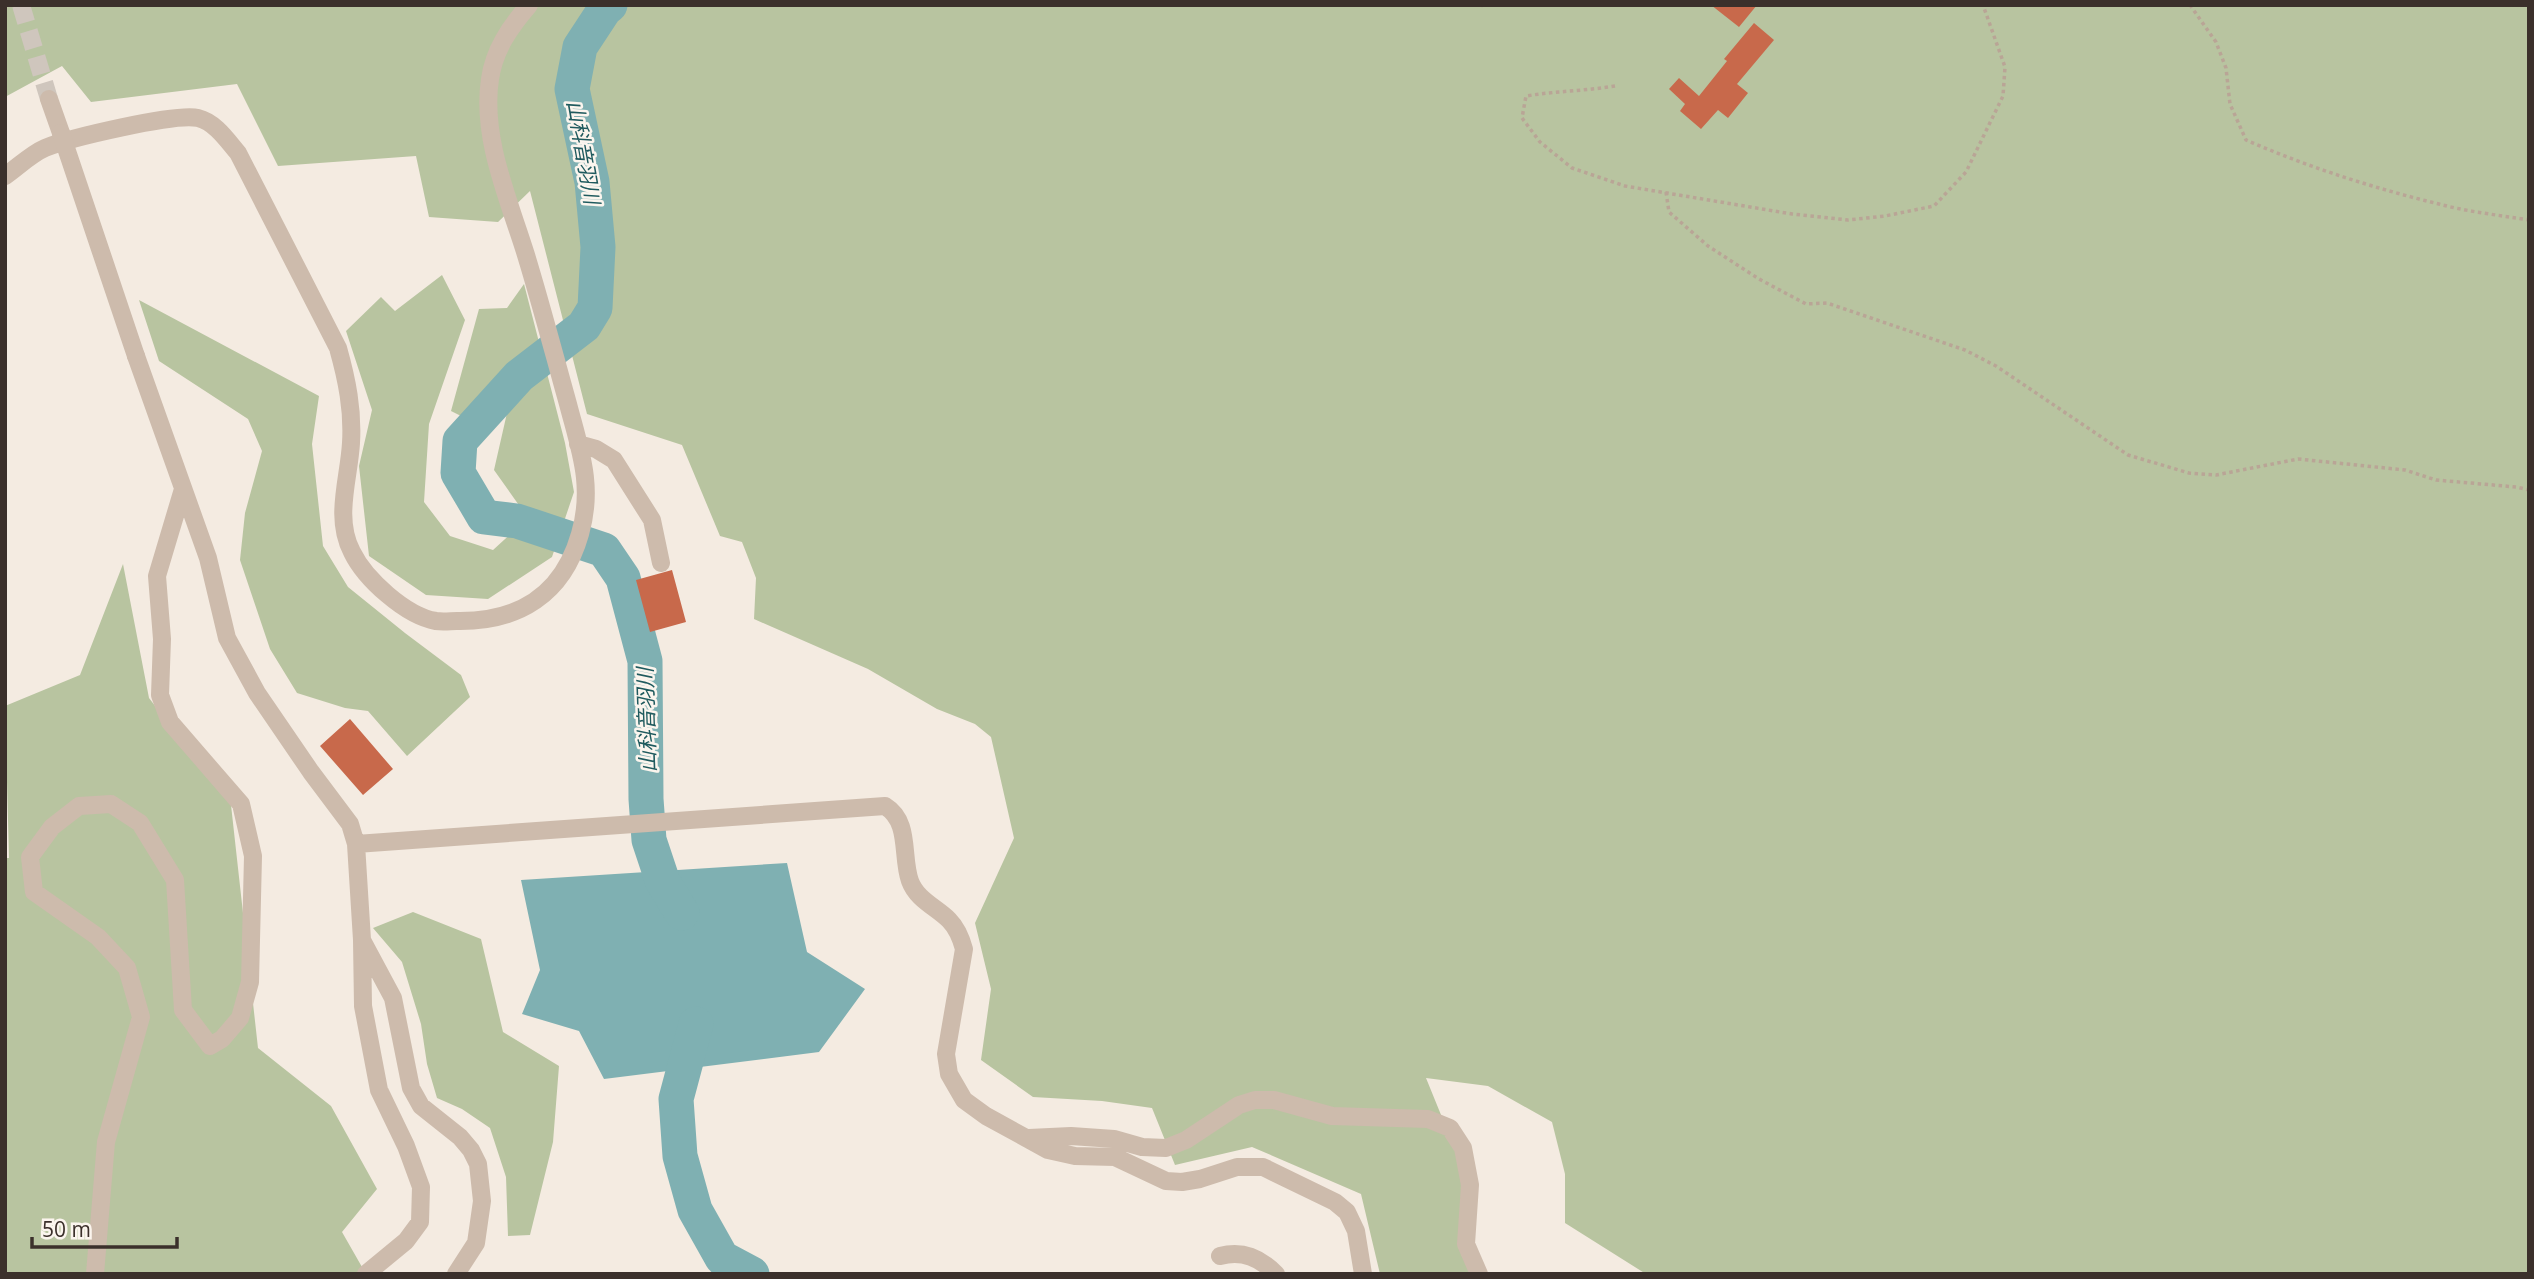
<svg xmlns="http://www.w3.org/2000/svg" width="2534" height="1279" font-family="'Open Sans','Noto Sans JP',sans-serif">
	<rect width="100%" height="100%" fill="#f4ebe1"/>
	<path fill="#b8c4a0" d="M5 5H2529V1274H1646L1565 1223V1174L1552 1122 1488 1086 1426 1078 1461 1164V1254L1472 1274H1380L1361 1194 1252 1147 1175 1165 1152 1108 1102 1101 1033 1097 981 1060 991 989 975 923 1014 838 991 737 975 724 937 709 868 669 754 619 756 578 742 542 720 536 682 445 587 414 530 191 498 222 429 217 416 156 278 166 237 84 91 102 62 66 5 97Z
		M442 275 465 320 429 424 424 502 450 536 493 550 528 518 494 470 507 413 521 388 502 382 467 419 451 411 479 309 507 308 524 284 565 443 574 492 552 557 488 599 426 595 369 556 359 466 372 410 346 331 381 297 395 311Z
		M139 300 319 396 312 444 323 546 348 587 405 633 461 675 470 697 407 756 368 711 345 708 297 693 270 649 240 560 245 513 262 451 248 419 159 361Z
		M123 564 149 698 231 805 258 1048 331 1106 377 1189 342 1232 366 1274H5V858H9L5 706 80 675Z
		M413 912 481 939 503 1032 559 1066 553 1142 530 1235 508 1236 506 1177 490 1128 462 1109 437 1098 427 1064 421 1024 402 962 373 928Z"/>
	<path fill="#7fb0b2" d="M787 863 807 952 865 989 819 1052 604 1079 579 1031 522 1014 540 970 521 880Z"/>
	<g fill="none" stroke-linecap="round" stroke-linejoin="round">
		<path stroke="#7fb0b2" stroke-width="35" d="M610 5 605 9 580 47 572 89 592 182 598 247 595 308 584 326 519 376 460 441 458 473 484 517 517 521 604 550 623 578 645 661 646 799 649 840 663 882 682 913
			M696 1024 676 1099 680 1156 695 1210 722 1258 752 1274"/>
	</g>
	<path fill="#c8694b" d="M1711 5H1757L1739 27Z
		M1754 23 1774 40 1737 84 1748 93 1728 118 1718 110 1701 129 1680 111 1685 104 1669 89 1679 78 1699 96 1727 61 1724 59Z
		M672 570 686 622 650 632 636 580Z
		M350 719 393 769 363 795 320 746Z"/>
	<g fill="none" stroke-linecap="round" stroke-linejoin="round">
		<path stroke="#cfc6bd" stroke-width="18" stroke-dasharray="18 9" stroke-linecap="butt" d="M21 5 49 99"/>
		<path stroke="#b9a596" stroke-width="3.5" stroke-dasharray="3.5 3.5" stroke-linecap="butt" d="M2190 5 2216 42 2226 68 2230 104 2246 140C2308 167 2373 188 2439 204 2468 212 2499 215 2529 220
			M1481 6 1483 5
			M1615 86C1585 91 1556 91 1526 96L1522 118 1540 142 1572 168 1625 186 1792 214 1848 220 1885 216 1934 206 1966 172 2003 96 2005 67 1983 5
			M1666 192 1669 212 1708 246 1759 279 1806 304 1827 303 1965 350 1996 366 2128 455 2189 473 2216 475 2298 459 2405 470 2436 480 2516 487 2529 490"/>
		<path stroke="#cdbbac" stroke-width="18" d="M49 99 61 133
			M5 176C18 167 31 154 45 148 69 138 175 113 198 118 215 122 227 140 238 153L338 348C347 380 353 410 351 443 349 479 334 518 352 552 365 579 406 616 436 621 443 622 451 621 457 621 519 622 563 594 580 534 594 486 580 450 568 404 554 354 541 304 526 255 509 200 481 138 490 79 494 50 510 27 529 5
			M136 356 208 558 227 638 257 693 311 772 350 824 356 844 362 940 363 1006 379 1090 406 1146 421 1187 420 1222 406 1241 366 1274
			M578 444 596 449 614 460 652 520 661 563
			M356 844 885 806C911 822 901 856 910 881 917 900 936 907 949 920 957 928 961 938 964 949L946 1054 949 1074 964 1100 986 1116 1048 1150 1075 1156 1115 1157 1166 1181 1182 1182 1200 1179 1237 1167H1263L1335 1202 1347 1212 1356 1231 1363 1274
			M363 942 393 998 411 1088 421 1106 460 1137 471 1150 478 1164 482 1201 476 1243 456 1274
			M1029 1138 1071 1136 1114 1139 1142 1147 1166 1148 1186 1140 1239 1105 1255 1100H1274L1332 1116 1428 1119 1450 1128 1463 1148 1470 1185 1466 1244 1479 1274
			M1220 1256C1243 1250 1260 1258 1276 1274
			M95 1274 106 1142 141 1017 127 968 98 937 34 892 30 857 52 827 79 806 111 804 140 823 175 880 183 1010 210 1046 222 1039 240 1018 250 982 253 856 241 804 170 722 160 695 162 639 157 576 183 489"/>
		<path stroke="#cdbbac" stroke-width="18" d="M61 133 136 356"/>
	</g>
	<g text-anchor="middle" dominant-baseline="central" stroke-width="5" stroke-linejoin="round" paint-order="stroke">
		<g font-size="21" font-style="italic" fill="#1f5a5e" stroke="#fbf5ee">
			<text transform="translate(584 152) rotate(80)">山科音羽川</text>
			<text transform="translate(646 720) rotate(-92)">山科音羽川</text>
		</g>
	</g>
	<rect width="2534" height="1279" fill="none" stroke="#3b302b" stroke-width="14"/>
	<path d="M32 1237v10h145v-10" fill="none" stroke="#3b302b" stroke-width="3.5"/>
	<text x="42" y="1237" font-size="21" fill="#3b302b" stroke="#fbf5ee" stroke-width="5" paint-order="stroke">50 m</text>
</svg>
